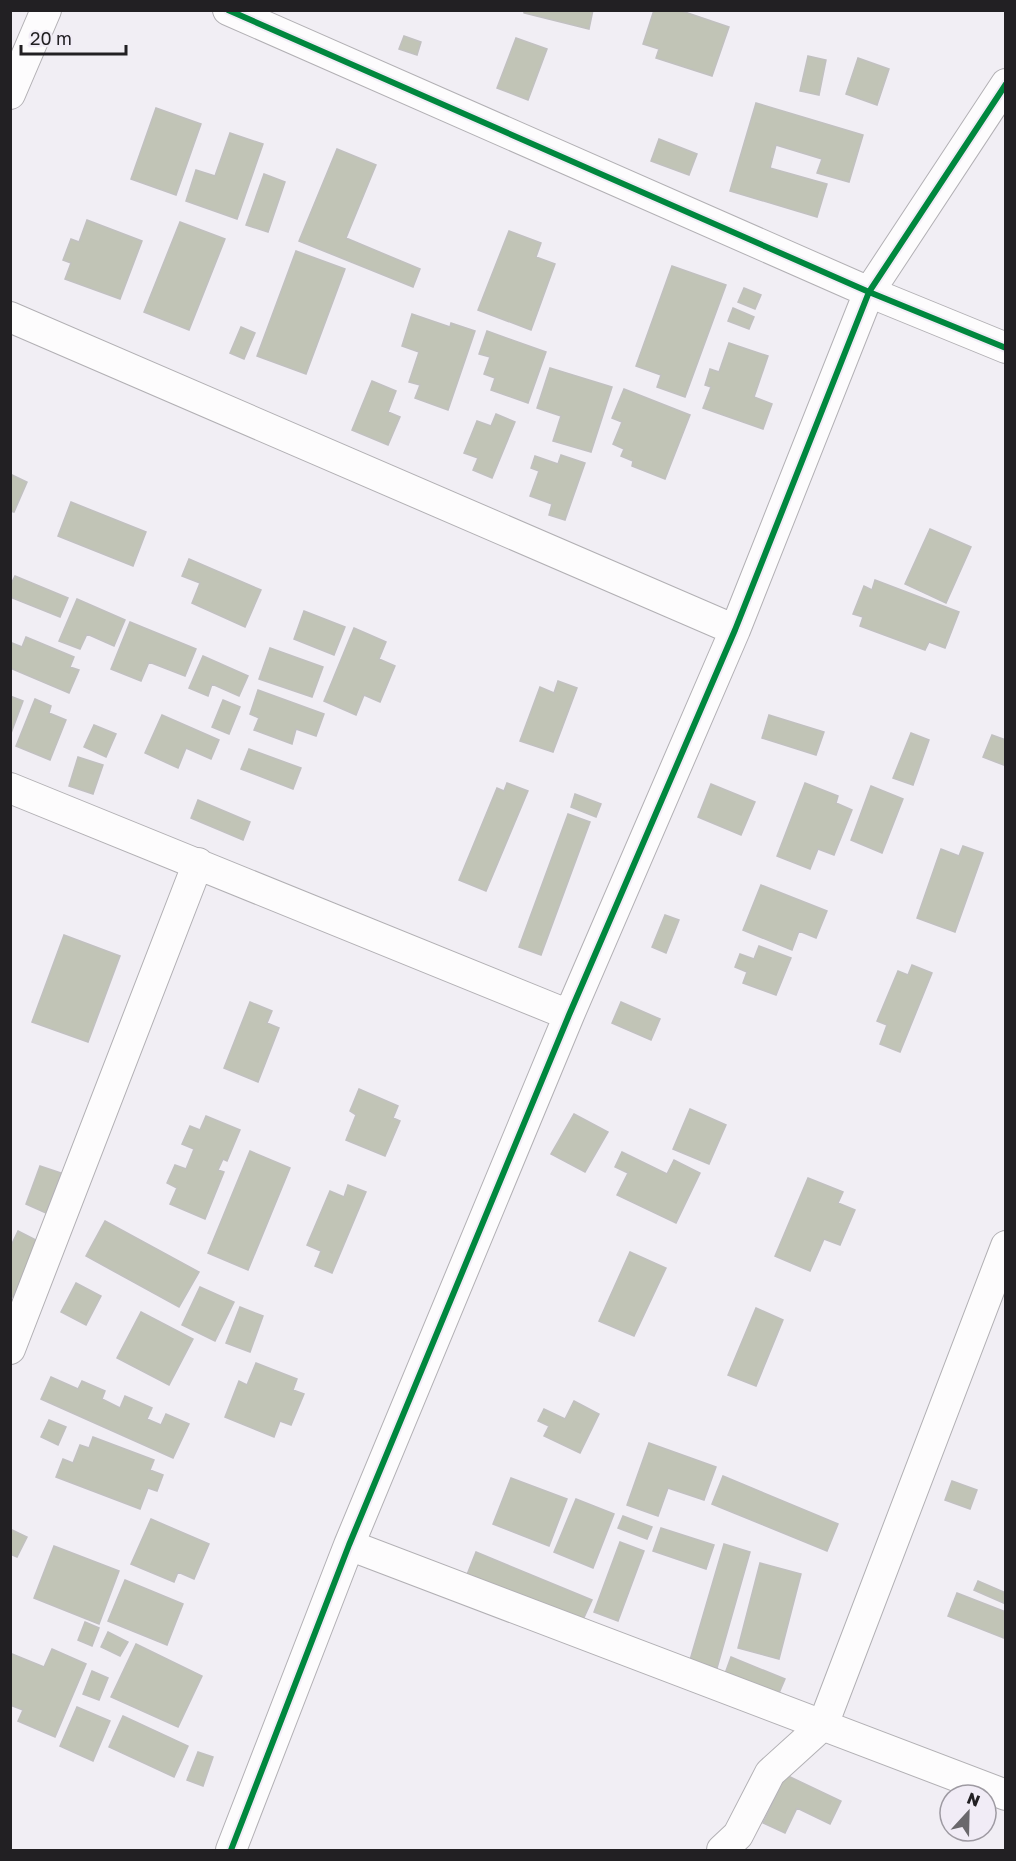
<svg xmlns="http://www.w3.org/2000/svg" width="1016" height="1861" font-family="'Golos Text',sans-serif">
	<rect width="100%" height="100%" fill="#f1eef4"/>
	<path fill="#c1c4b6" stroke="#c1c0c0" stroke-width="1.5" d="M524 10H593L589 29 524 13Z
		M654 10H679L729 27 712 76 656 58 659 49 643 44Z
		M404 36 421 42 417 55 399 49Z
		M516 38 547 49 528 100 497 88Z
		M808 56 826 60 819 95 800 91Z
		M858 58 889 69 877 105 846 94Z
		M756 103 863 135 849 182 817 173 822 159 776 145 770 168 827 184 817 217 730 191Z
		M156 108 201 124 176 195 131 179Z
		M230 133 263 144 237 219 186 201 196 170 215 176Z
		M659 139 697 154 689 175 651 161Z
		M337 149 376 165 346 238 420 269 413 287 299 241Z
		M264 174 285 182 268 232 246 225Z
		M87 220 142 241 120 299 65 279 71 263 63 260 71 239 79 242Z
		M180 222 225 239 189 330 144 312Z
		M509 231 541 243 536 257 555 264 531 330 478 310Z
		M296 251 345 269 306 374 257 356Z
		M672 266 726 285 685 397 657 387 661 375 636 366Z
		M744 288 761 295 755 309 738 302Z
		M733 308 754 317 749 329 728 321Z
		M412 314 450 327 451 323 475 331 448 410 415 398 420 385 409 382 419 352 402 346Z
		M241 327 255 333 244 359 230 353Z
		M487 331 546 352 528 403 491 390 495 378 484 374 490 357 479 354Z
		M729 343 768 356 754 397 772 404 763 429 703 408 711 387 705 385 710 369 719 372Z
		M550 368 612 387 591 452 553 441 561 416 537 408Z
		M372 381 396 391 388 412 400 417 388 445 352 430Z
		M624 389 690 415 665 479 632 466 633 461 621 456 624 449 613 444 622 422 612 418Z
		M496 414 515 422 492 478 473 470 478 458 464 453 477 421 491 426Z
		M561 455 585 463 565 520 549 515 552 504 530 496 539 471 531 468 535 456 558 464Z
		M10 474 27 482 14 512 10 511Z
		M71 502 146 532 133 566 58 536Z
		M930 529 971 547 946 603 905 584Z
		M189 559 261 590 245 627 192 603 200 583 182 576Z
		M15 576 68 598 60 617 10 597V586Z
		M875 580 959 612 945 648 929 642 925 650 860 626 863 617 853 614 864 586 872 590Z
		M77 599 125 620 114 646 87 634 80 649 59 641Z
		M304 611 345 627 334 655 294 639Z
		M130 622 196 649 185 676 149 662 141 681 111 669Z
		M354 628 386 642 379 659 395 666 380 702 364 695 356 715 324 701Z
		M26 637 74 657 70 667 79 670 69 693 10 668V642L22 647Z
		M270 648 323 667 312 697 259 679Z
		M203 656 248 676 239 696 212 684 208 696 189 688Z
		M558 681 577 688 553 752 520 741 540 687 554 693Z
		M258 690 324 714 316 736 296 729 292 744 254 730 259 718 250 714Z
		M10 696 23 701 10 736Z
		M35 699 51 706 49 713 66 720 50 760 16 746Z
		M223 700 240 707 229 734 212 727Z
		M162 715 219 740 211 759 186 748 178 768 145 753Z
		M769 715 824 732 816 755 762 738Z
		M94 725 116 734 106 757 84 747Z
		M911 733 929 740 913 785 893 778Z
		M992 735 1006 740V766L983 757Z
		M249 749 301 768 293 789 241 769Z
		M78 757 103 765 93 794 69 786Z
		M507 783 528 791 486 891 459 880 497 788 504 791Z
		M805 783 838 796 836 803 852 810 834 855 818 849 810 869 777 856Z
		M711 784 755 802 741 835 698 817Z
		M871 786 903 799 882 853 851 840Z
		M575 794 601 804 596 817 571 807Z
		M198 800 250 822 243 840 191 818Z
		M568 814 590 822 541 955 519 947Z
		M963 846 983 853 955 932 917 918 941 849 959 856Z
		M761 885 827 911 816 938 799 931 792 950 743 930Z
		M665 915 679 920 666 953 652 947Z
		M64 935 120 956 88 1042 32 1022Z
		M759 946 791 958 776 995 743 983 747 972 735 967 740 954 754 959Z
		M912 965 932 973 900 1052 880 1044 887 1025 877 1021 898 971 908 975Z
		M250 1002 272 1011 267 1023 279 1028 258 1082 224 1068Z
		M621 1002 660 1019 651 1040 612 1023Z
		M359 1089 398 1106 393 1118 400 1121 385 1156 346 1140 356 1115 350 1111Z
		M690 1109 726 1125 709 1164 673 1149Z
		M574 1114 608 1132 585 1172 551 1154Z
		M206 1116 240 1130 227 1161 223 1159 218 1170 224 1172 205 1219 170 1204 177 1188 167 1183 175 1165 186 1169 194 1149 182 1144 190 1126 200 1130Z
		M250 1151 290 1168 248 1270 208 1253Z
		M622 1152 667 1174 674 1160 700 1173 676 1223 617 1195 628 1173 615 1167Z
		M40 1166 61 1173 46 1213 26 1204Z
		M808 1178 843 1192 838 1203 855 1210 840 1245 824 1239 810 1271 775 1256Z
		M348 1185 366 1192 332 1273 315 1266 321 1251 307 1245 330 1191 344 1197Z
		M105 1221 199 1272 179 1307 86 1256Z
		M18 1231 38 1241 13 1297 10 1296V1248Z
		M630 1252 666 1268 634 1336 599 1321Z
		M76 1283 101 1296 86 1325 61 1312Z
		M200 1287 234 1302 215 1341 182 1325Z
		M240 1307 263 1316 250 1352 226 1343Z
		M756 1308 783 1320 756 1386 728 1375Z
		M141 1312 193 1339 169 1385 117 1358Z
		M256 1363 297 1379 293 1390 304 1394 291 1425 280 1421 274 1437 225 1417 239 1381 247 1385Z
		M51 1377 78 1389 82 1381 105 1391 102 1399 120 1408 125 1396 152 1408 147 1419 161 1425 166 1414 189 1424 173 1458 41 1399Z
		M574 1401 599 1414 580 1453 544 1436 549 1426 538 1421 544 1409 565 1419Z
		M49 1420 66 1427 58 1445 41 1437Z
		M93 1437 154 1460 150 1470 163 1475 157 1491 148 1488 140 1509 56 1477 63 1459 73 1463 80 1445 89 1448Z
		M649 1443 716 1467 704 1500 668 1488 658 1516 627 1505Z
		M723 1476 838 1524 827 1551 712 1504Z
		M511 1478 567 1499 549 1546 493 1524Z
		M952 1481 977 1490 970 1509 945 1500Z
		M576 1499 614 1514 593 1568 554 1552Z
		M623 1516 652 1527 647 1539 618 1528Z
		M151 1519 209 1544 194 1579 178 1572 174 1582 131 1564Z
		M661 1528 714 1545 706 1569 653 1551Z
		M10 1529 27 1537 17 1557 10 1554Z
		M620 1542 644 1551 618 1621 594 1612Z
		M724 1544 750 1552 717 1668 690 1660Z
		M54 1546 119 1571 99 1624 34 1598Z
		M476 1552 592 1600 581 1624 466 1577Z
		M760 1563 801 1574 779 1659 738 1648Z
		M125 1580 183 1604 167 1645 108 1621Z
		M978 1581 1006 1593V1604L974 1590Z
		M957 1593 1006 1612V1639L948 1616Z
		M85 1622 99 1628 92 1646 78 1640Z
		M108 1632 128 1642 120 1656 101 1647Z
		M136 1644 202 1676 178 1727 111 1697Z
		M52 1649 86 1664 55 1737 18 1721 23 1710 10 1705V1653L44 1667Z
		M731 1657 785 1679 776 1700 723 1679Z
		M92 1671 108 1678 99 1700 83 1694Z
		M77 1707 110 1721 93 1761 60 1746Z
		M123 1716 188 1746 174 1777 109 1747Z
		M198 1752 213 1757 203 1786 187 1780Z
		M786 1775 841 1801 830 1824 797 1808 785 1833 763 1823Z"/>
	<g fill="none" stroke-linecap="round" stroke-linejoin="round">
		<defs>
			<path id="minor" d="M228 10 869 292 1006 348
				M10 94 46 10
				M10 317 735 630
				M10 788 569 1015
				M10 1349 198 863
				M349 1545 1006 1795
				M231 1850 349 1545 569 1015 735 630 869 292 1006 84
				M722 1850 738 1835 770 1773 823 1725 1006 1246"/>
		</defs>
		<use href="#minor" stroke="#b2b0b4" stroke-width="32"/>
		<use href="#minor" stroke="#fdfcfd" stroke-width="30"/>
		<defs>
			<path id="cycleway" d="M228 10 869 292 1006 348
				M231 1850 349 1545 569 1015 735 630 869 292 1006 84"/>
		</defs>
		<use href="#cycleway" stroke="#f1ecf6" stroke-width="10"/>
		<use href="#cycleway" stroke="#00873e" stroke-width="6"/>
	</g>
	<rect width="1016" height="1861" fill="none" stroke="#222023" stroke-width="24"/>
	<g transform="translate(968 1813) rotate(22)"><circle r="28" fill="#f1ecf6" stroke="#9e9aa2" stroke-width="1.5"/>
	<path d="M0-4.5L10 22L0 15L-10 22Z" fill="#6a686c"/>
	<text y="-9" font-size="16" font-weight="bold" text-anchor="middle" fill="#222023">N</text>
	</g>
	<path d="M21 45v9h105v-9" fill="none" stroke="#222023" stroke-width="3"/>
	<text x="30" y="45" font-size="18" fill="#222023" stroke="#f1ecf6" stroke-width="4.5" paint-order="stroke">20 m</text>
</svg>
